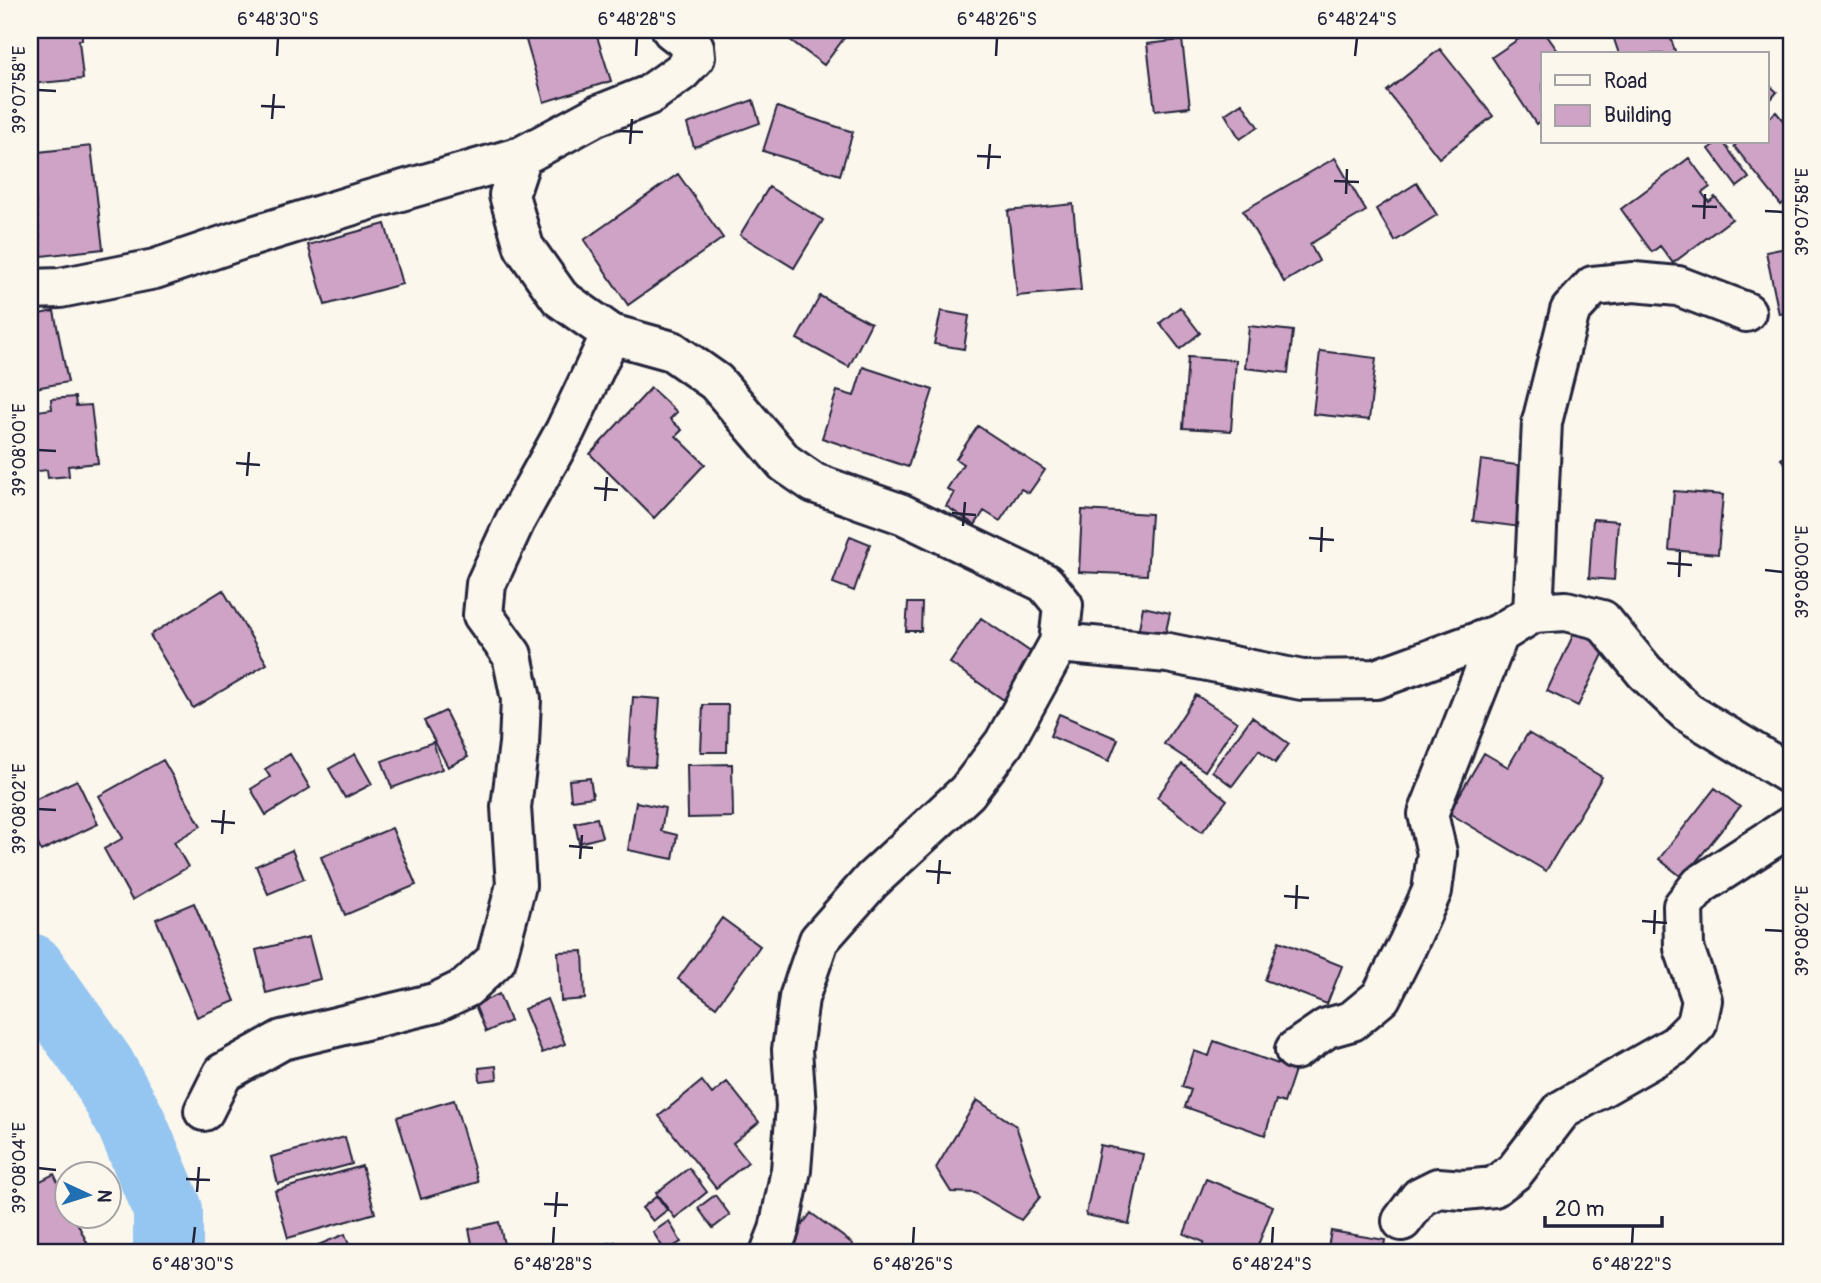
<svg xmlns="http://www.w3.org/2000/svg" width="1821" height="1283" font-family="Pangolin,sans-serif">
	<rect width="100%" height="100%" fill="#fbf7ec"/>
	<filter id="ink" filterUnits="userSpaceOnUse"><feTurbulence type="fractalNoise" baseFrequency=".0143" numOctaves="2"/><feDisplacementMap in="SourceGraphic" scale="14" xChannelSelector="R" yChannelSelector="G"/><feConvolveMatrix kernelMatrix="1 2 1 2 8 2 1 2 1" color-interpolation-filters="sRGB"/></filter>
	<g filter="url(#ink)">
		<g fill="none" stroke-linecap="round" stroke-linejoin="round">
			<path stroke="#95c6f1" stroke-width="70" d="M30 968 100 1066 131 1122 168 1210V1253"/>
		</g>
		<path fill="#cfa3c6" stroke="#22223b" stroke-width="2" d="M30 30H82V40H79L83 79 30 84Z
			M523 30H595L611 81 544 102Z
			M795 30H850L824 65 789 39Z
			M1532 30H1543L1560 54H1543V119L1536 124 1492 57Z
			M1611 30H1668L1676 54H1619Z
			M1182 40 1190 107 1155 111 1147 44Z
			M1440 49 1493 116 1439 158 1387 91Z
			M1767 83 1777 92 1767 104Z
			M753 100 760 123 694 147 687 124Z
			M1242 103 1258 127 1240 139 1225 114Z
			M777 107 853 132 840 175 763 151Z
			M1776 112 1791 130V197L1781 205 1734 146 1739 142H1767V119Z
			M1718 142H1723L1749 178 1737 187 1709 149Z
			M91 146 103 249 42 256 30 153Z
			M1335 158 1366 211 1310 244 1319 261 1284 282 1243 211Z
			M1689 158 1710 187 1702 193 1709 202 1715 197 1732 219 1673 263 1660 246 1652 252 1621 209Z
			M678 174 723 238 628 305 584 240Z
			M1417 183 1437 215 1395 241 1376 209Z
			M769 187 823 220 794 268 740 235Z
			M1073 204 1081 290 1017 296 1008 211Z
			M385 224 402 284 325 305 308 245Z
			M1791 247V312L1779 314 1766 252Z
			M820 296 871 323 849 367 797 339Z
			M1180 307 1200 333 1180 349 1160 323Z
			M54 311 68 382 30 389V316Z
			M941 311 969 316 964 349 934 344Z
			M1249 326 1293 331 1288 373 1245 368Z
			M1320 351 1376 358 1369 420 1313 414Z
			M1188 357 1236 360 1231 431 1183 428Z
			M863 367 933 390 908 467 822 438 837 391 854 396Z
			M651 388 677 412 670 419 682 430 676 436 705 464 654 518 590 454Z
			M75 397 76 406 91 405 98 463 68 466 69 476 48 478 47 470 30 472V412L52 409 51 399Z
			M978 426 1045 470 1029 493 1021 489 1000 521 984 511 975 525 946 506 954 493 947 489 963 464 956 459Z
			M1791 450V470L1781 459Z
			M1481 460 1537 468 1529 528 1473 521Z
			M1674 491 1723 495 1718 554 1669 550Z
			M1082 510 1151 514 1147 575 1079 572Z
			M1593 519 1618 521 1614 580 1589 578Z
			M850 536 870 544 854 591 833 583Z
			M223 590 267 664 193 708 150 635Z
			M908 603H922L921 631H906Z
			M1143 607 1170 613 1162 649 1136 644Z
			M981 618 1035 655 1004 700 950 663Z
			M1576 629 1608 644 1578 706 1547 691Z
			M1196 695 1237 722 1205 771 1164 744Z
			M633 697 660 699 655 767 628 766Z
			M703 705H728L727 752H701Z
			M445 711 468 757 448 767 424 721Z
			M1059 714 1118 739 1109 761 1050 736Z
			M1252 717 1289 744 1275 763 1259 750 1232 786 1212 771Z
			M1528 733 1602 777 1546 871 1449 813 1484 753 1508 767Z
			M433 742 442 769 392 788 382 761Z
			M290 754 310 788 266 815 251 789 270 777 265 769Z
			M355 754 372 784 345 798 329 769Z
			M163 760 201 826 174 842 188 867 132 900 104 849 123 838 99 796Z
			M732 764 733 817 688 818 687 765Z
			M1182 764 1227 800 1202 832 1157 797Z
			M590 778 593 797 571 800 569 780Z
			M77 780 98 824 41 851 30 827V802Z
			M1715 788 1740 807 1683 878 1659 859Z
			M636 802 665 808 661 831 677 835 673 859 628 850Z
			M597 818 602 837 579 843 575 823Z
			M392 828 416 885 345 915 321 857Z
			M292 850 304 879 268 894 256 866Z
			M194 903 235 1001 197 1017 156 919Z
			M722 918 760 946 716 1007 678 979Z
			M309 937 320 979 266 993 256 950Z
			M1279 941 1342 966 1327 1004 1265 980Z
			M583 951 585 999 561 1001 558 952Z
			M499 994 510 1021 486 1032 475 1005Z
			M547 999 565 1044 542 1053 524 1009Z
			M1214 1041 1295 1070 1284 1103 1276 1100 1265 1135 1185 1107 1191 1090 1182 1087 1194 1051 1209 1056Z
			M496 1066 497 1079 480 1081 479 1068Z
			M702 1081 712 1094 727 1082 759 1122 733 1143 748 1162 716 1188 659 1116Z
			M454 1100 478 1182 421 1199 397 1117Z
			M977 1100 1016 1126 1040 1197 1021 1220 975 1193 951 1192 936 1168Z
			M345 1137 352 1164 278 1184 271 1157Z
			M1100 1145 1143 1154 1129 1224 1086 1215Z
			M362 1166 375 1213 288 1238 275 1191Z
			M689 1168 707 1192 675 1218 656 1193Z
			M54 1174 66 1200V1216H74L92 1253H32L30 1248V1186Z
			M1206 1179 1273 1206 1255 1253H1204L1200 1252 1204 1242 1184 1234Z
			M715 1195 730 1215 713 1228 698 1208Z
			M657 1196 667 1210 653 1221 642 1208Z
			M811 1213 853 1244 846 1253H782Z
			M669 1221 681 1242 665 1251 653 1232Z
			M499 1222 506 1253H474L469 1229Z
			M1331 1231 1385 1240 1383 1253H1327Z
			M345 1234 352 1253H315L313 1247Z
			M615 1242 618 1253H566Z"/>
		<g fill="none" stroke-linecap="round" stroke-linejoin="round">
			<defs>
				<path id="minor" d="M672 30 694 47 695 57 681 72 649 95 596 116 522 156 509 195 524 247 560 298 611 334 672 351 716 382 785 463 814 483 902 514 1045 583 1063 605 1059 643 1004 743 967 792 872 880 819 940 799 998 792 1050 796 1106 791 1170 779 1230 770 1253
					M30 289 60 288 155 269 240 240 366 201 522 156
					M1533 613 1542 422 1570 311 1593 286 1634 282 1678 286 1746 312
					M1059 643 1168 653 1302 680 1376 679 1499 634 1533 613 1566 611 1602 620 1645 672 1687 712 1791 775
					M1295 1050 1327 1028 1352 1021 1381 997 1407 946 1432 891 1437 853 1428 814 1499 634
					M204 1111 223 1073 282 1040 435 1003 466 988 496 960 516 885 511 807 519 744 521 699 512 655 483 615 486 584 515 521 565 431 611 334
					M1402 1221 1420 1197 1438 1188 1464 1190 1494 1187 1515 1171 1562 1110 1676 1045 1697 1024 1702 1000 1684 948 1683 906 1700 885 1791 826"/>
			</defs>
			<use href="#minor" stroke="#22223b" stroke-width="44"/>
			<use href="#minor" stroke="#fbf7ec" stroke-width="38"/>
		</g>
	</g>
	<path fill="none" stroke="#22223b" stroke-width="2.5" d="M277 56 278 38M636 56 637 38M996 56 997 38M1355 56 1357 38M38 90 56 91M261 106 285 107M272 119 274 94M619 131 643 132M630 144 632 119M977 156 1001 157M988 169 990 144M1334 181 1359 182M1346 194 1347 169M1692 206 1717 207M1765 211 1783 212M1704 219 1705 194M38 450 56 451M236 463 260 465M247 476 249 452M594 488 618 490M605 501 607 477M952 513 976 515M963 526 965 502M1309 538 1334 540M1321 552 1322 527M1667 563 1692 565M1765 570 1783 572M1679 577 1680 552M38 809 56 810M211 821 235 823M222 834 224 810M569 846 593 848M580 859 582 835M926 871 951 873M938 884 940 860M1284 896 1309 898M1296 909 1297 885M1642 921 1667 923M1765 930 1783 931M1654 934 1655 910M38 1168 56 1170M186 1179 210 1180M197 1192 199 1167M544 1204 568 1205M555 1217 557 1192M193 1244 195 1227M553 1244 554 1227M913 1244 914 1227M1272 1244 1273 1227M1632 1244 1633 1227"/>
	<rect width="1821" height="1283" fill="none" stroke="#fbf7ec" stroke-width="77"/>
	<rect x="1541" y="52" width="228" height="91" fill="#fbf7ec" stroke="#a4a2a5" stroke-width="2"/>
	<rect x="1555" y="75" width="35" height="10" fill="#fbf7ec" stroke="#a4a2a5" stroke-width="2"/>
	<text x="1604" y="88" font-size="21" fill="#22223b">Road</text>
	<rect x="1555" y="105" width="35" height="21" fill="#cfa3c6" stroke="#a4a2a5" stroke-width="2"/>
	<text x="1604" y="122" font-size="21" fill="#22223b">Building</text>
	<g transform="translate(88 1195) rotate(94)"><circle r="33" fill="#fbf7ec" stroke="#a4a2a5" stroke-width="2"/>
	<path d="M0-5L12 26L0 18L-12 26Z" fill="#1f6fb2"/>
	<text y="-10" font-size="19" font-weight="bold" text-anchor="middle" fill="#22223b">N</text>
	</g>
	<path d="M1545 1216v10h117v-10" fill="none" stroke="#22223b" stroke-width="3.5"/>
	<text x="1555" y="1216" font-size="21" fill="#22223b" stroke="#fbf7ec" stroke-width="5" paint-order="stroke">20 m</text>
	<rect x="38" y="38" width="1745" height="1206" fill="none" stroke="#22223b" stroke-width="2.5"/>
	<g font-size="18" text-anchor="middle" fill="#22223b">
		<text x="278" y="25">6°48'30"S</text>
		<text x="637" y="25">6°48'28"S</text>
		<text x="997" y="25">6°48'26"S</text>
		<text x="1357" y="25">6°48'24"S</text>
		<text transform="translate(19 90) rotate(-90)" y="6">39°07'58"E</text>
		<text transform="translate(1802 212) rotate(-90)" y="6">39°07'58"E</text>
		<text transform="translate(19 450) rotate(-90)" y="6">39°08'00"E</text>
		<text transform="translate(1802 572) rotate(-90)" y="6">39°08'00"E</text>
		<text transform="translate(19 809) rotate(-90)" y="6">39°08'02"E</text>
		<text transform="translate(1802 931) rotate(-90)" y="6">39°08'02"E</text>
		<text transform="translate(19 1168) rotate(-90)" y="6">39°08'04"E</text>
		<text x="193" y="1270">6°48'30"S</text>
		<text x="553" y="1270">6°48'28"S</text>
		<text x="913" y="1270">6°48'26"S</text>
		<text x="1272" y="1270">6°48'24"S</text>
		<text x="1632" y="1270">6°48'22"S</text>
	</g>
</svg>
